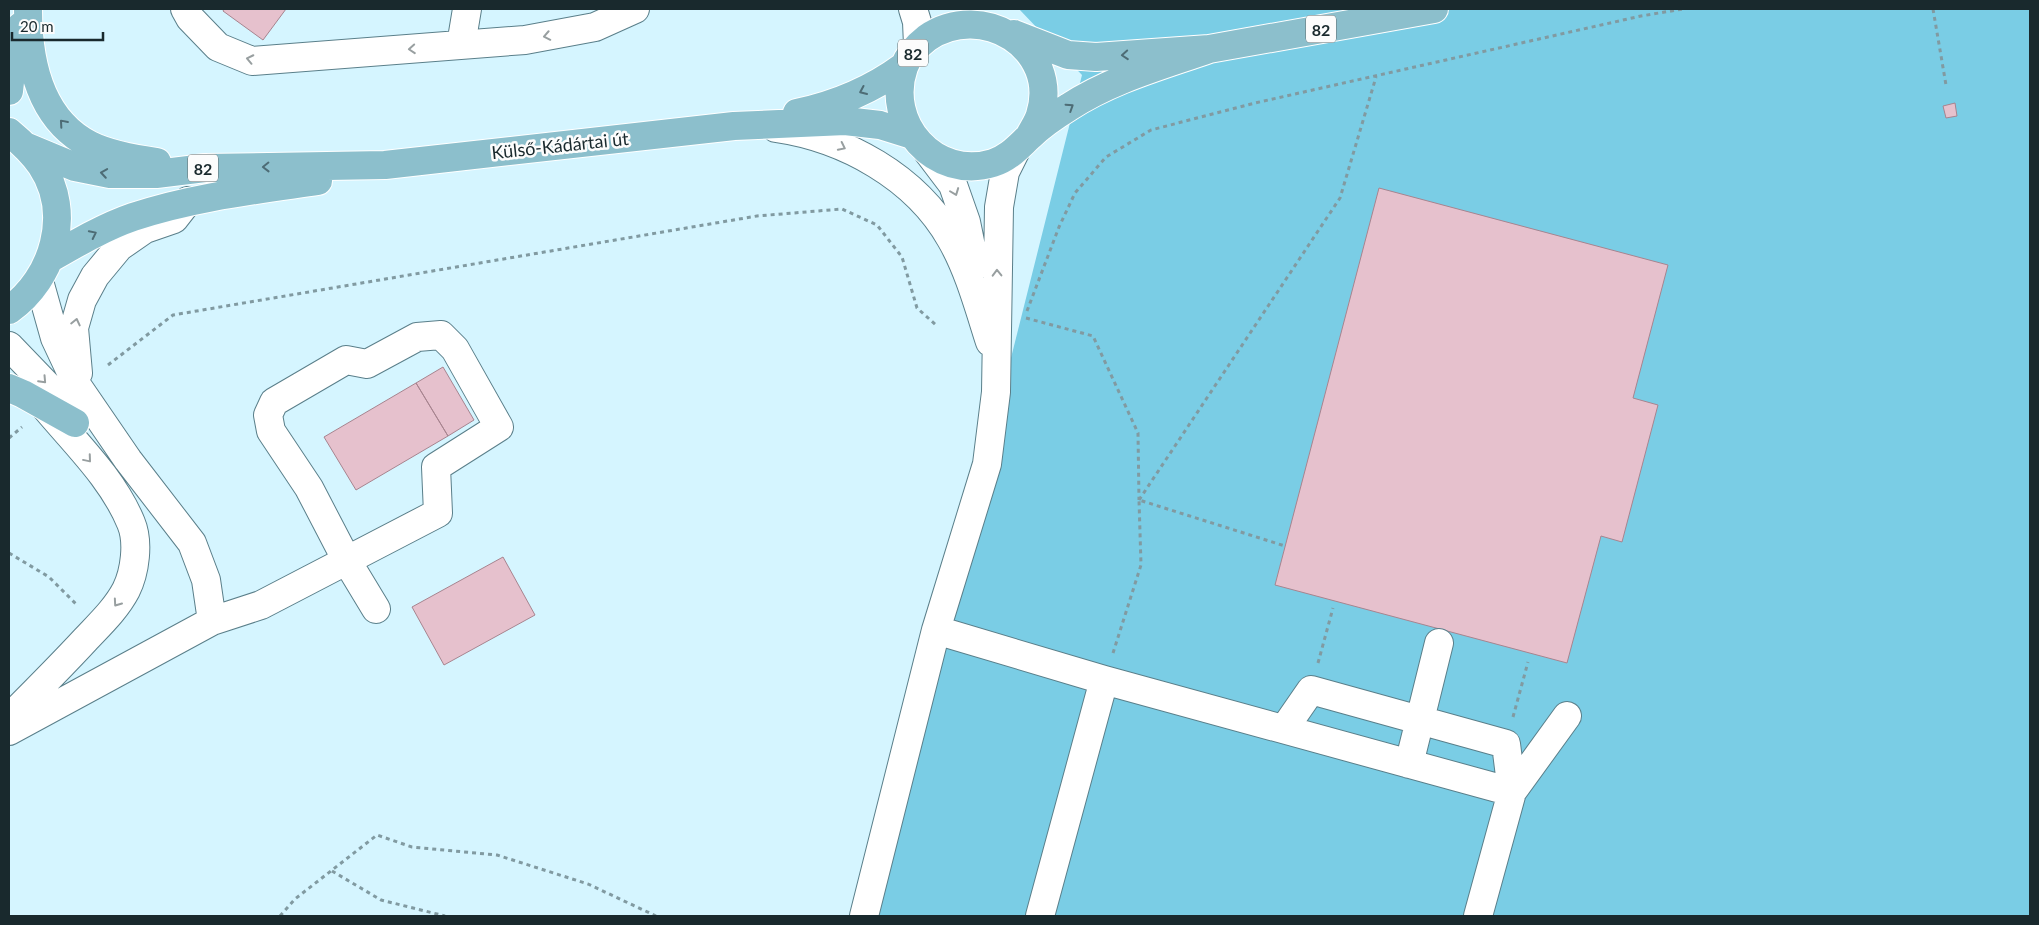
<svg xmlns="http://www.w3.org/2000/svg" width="2039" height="925" font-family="Lato,sans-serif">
	<rect width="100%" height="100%" fill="#d5f5ff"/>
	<path fill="#7acde5" d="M1019 9H2030V916H871L1082 75Z"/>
	<path fill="#e6c1cd" stroke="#a7848f" d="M224 9H286L263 40 223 11Z
		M1955 103 1957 116 1946 118 1943 106Z
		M1379 188 1668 265 1633 398 1658 405 1622 542 1601 536 1567 663 1275 585Z
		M443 367 474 420 448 436 416 383Z
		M416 383 448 436 356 490 324 437Z
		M503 557 535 615 444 665 412 607Z"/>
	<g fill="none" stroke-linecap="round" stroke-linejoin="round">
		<defs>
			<path id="minor" d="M185 9 190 18 218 47 252 61 525 40 595 27 635 9
				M913 9 917 22 918 45
				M461 45 467 9
				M776 128C845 138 916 177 951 239 969 270 979 308 990 342
				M928 152 953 185 966 222 975 266
				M39 281 55 338 78 387 128 460 192 543 206 580 212 621
				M9 346 61 400 73 419
				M78 373 74 328 82 300 95 276 119 247 145 229 174 219 188 201
				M936 630 1104 680 1512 792 1478 916
				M9 718C35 692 60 667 85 640 100 624 116 609 126 590 135 572 139 542 131 523 113 479 76 444 46 408
				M1284 729 1311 690 1506 744 1512 792
				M9 731 212 621 261 605 438 513 436 467 499 427 455 349 441 335 417 337 367 364 346 360 274 402 268 415 271 431 309 488 347 561 376 609
				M1409 764 1439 643
				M1512 792 1567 716
				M864 916 936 630 987 464 996 392 999 207 1005 172 1015 152
				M1040 916 1104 680"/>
			<path id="major" d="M28 9C28 60 39 119 90 145 110 155 135 159 157 162
				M1014 34 1068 55 1096 57 1209 49 1434 9
				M9 91 14 45 21 26
				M797 113C835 105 873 89 904 66
				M9 132C21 142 32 152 41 165 73 213 54 278 9 310
				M1030 135C1033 129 1038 122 1040 115 1061 48 982 0 927 38 918 45 908 56 904 67 884 123 935 181 993 163 1009 158 1018 147 1030 136 1041 125 1056 115 1069 107 1112 79 1161 66 1209 49
				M27 147 75 167 110 174H156L205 168 385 165 734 126 845 121 880 125 912 135
				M51 258C77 243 104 227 133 217 193 197 256 190 318 181
				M9 388 23 394 75 423"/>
		</defs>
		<use href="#minor" stroke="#5a7f8a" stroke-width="30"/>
		<use href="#major" stroke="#fff" stroke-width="30"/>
		<path stroke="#819aa1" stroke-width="3" stroke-dasharray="4 4" stroke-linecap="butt" d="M1933 9 1946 85
			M1027 311 1059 227 1075 193 1106 157 1151 130 1255 103 1641 16 1683 9
			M1026 318 1093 336 1138 433 1139 500
			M108 365 173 315 757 216 842 209 877 225 902 257 917 308 936 325
			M9 438 22 427
			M1139 500 1340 198 1376 77
			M9 553 49 577 77 605
			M1113 653 1141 565 1139 500 1285 546
			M1318 663 1333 608
			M1513 717 1528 662
			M332 871 381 900 445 916
			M280 916 295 899 377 835 412 847 497 855 588 884 656 916"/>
		<use href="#minor" stroke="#fff" stroke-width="28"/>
		<use href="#major" stroke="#8cbfcc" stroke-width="28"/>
	</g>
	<defs><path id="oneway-chevron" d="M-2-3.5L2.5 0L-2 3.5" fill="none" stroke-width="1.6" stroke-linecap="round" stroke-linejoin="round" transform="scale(1.25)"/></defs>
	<g stroke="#989fa0">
		<use href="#oneway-chevron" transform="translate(547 36) rotate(169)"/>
		<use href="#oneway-chevron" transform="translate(412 49) rotate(176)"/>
		<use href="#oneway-chevron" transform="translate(250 59) rotate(-168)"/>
		<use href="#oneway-chevron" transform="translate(842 147) rotate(26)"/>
		<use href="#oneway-chevron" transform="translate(955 192) rotate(69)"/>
		<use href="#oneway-chevron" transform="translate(997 273) rotate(-91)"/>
		<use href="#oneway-chevron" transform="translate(76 322) rotate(-77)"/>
		<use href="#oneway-chevron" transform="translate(43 380) rotate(47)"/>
		<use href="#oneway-chevron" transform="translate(88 459) rotate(50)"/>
		<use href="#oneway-chevron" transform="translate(117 603) rotate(125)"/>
	</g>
	<g stroke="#4d6c75">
		<use href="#oneway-chevron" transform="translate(1125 55) rotate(176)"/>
		<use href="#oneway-chevron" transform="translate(863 91) rotate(156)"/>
		<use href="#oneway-chevron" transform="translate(1070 107) rotate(-33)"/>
		<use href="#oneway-chevron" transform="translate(63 123) rotate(-131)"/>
		<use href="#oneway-chevron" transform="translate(266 167) rotate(179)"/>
		<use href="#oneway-chevron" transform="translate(104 173) rotate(-171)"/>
		<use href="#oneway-chevron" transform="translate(93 234) rotate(-26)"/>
	</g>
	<g text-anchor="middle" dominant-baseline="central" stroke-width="5" stroke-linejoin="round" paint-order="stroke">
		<g fill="#fcfcfc" stroke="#5d686b" stroke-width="1">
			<rect x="1306" y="15.5" width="30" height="27" rx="4"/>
			<rect x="898" y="39.5" width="30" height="27" rx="4"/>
			<rect x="188" y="154.5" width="30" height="27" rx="4"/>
		</g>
		<g font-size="16" font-weight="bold" fill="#19292d">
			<text x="1321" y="29">82</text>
			<text x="913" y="53">82</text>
			<text x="203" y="168">82</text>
		</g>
		<g font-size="18" fill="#19292d" stroke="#fcfcfc">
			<text transform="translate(560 145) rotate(-6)">Külső-Kádártai út</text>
		</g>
	</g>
	<rect width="2039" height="925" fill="none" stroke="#19292d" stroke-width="20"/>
	<path d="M12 32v8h91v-8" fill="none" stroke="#19292d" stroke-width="2.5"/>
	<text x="20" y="32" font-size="15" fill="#19292d" stroke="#fcfcfc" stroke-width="4" paint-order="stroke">20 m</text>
</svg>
